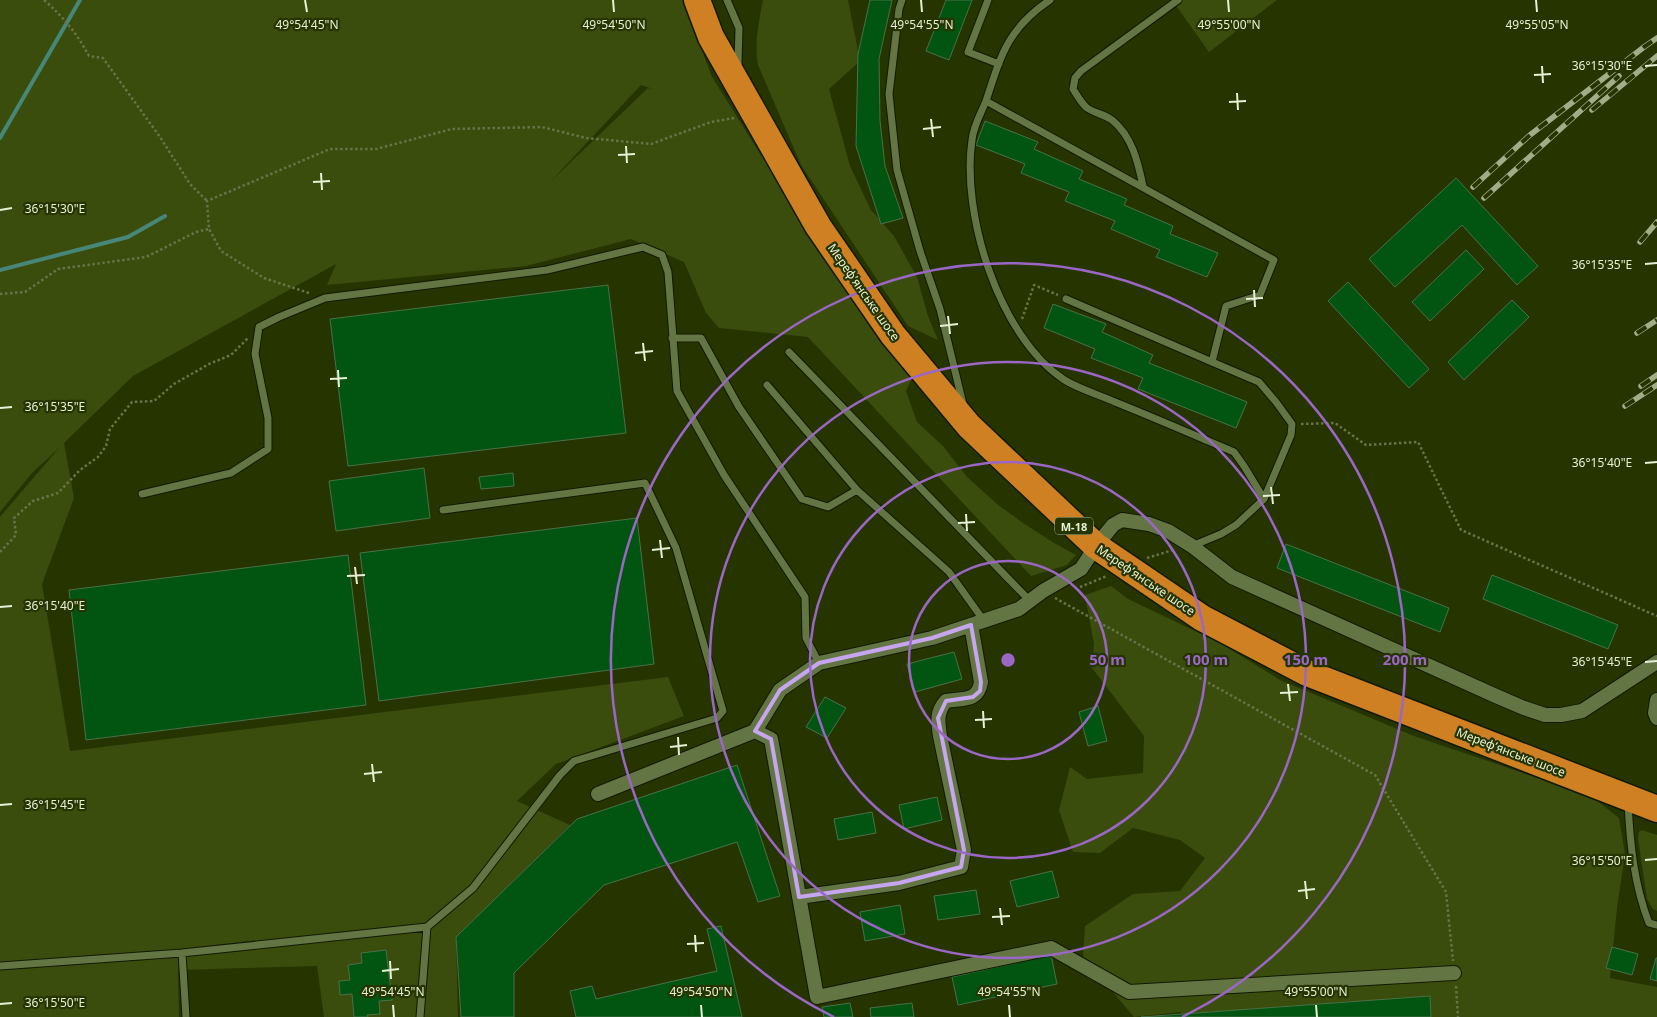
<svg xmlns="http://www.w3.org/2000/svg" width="1657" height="1017" font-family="'Noto Sans',sans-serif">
	<rect width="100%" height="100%" fill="#263400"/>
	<path fill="#3b4d0c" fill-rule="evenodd" d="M0 0H683L712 77 806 227 914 374 906 391 917 422 943 446 967 477 997 504 1023 523 1054 543 1076 555 1067 565 1031 576 808 337 719 328 706 313 684 262 631 239 526 266 327 285 336 264 133 376 64 443 74 498 42 584 70 751 668 677 684 716 556 764 517 801 570 825 456 937 458 1017H324L317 966 178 970 179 1017H0V517L59 448 32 473 0 512ZM641 85 653 89 648 88 551 181Z
		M763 0H848L860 61 829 89 850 166 871 210 894 236 917 277 928 316 938 340 908 326 801 165 758 65C754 43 759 21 763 0Z
		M1172 0H1277L1209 52Z
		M1111 586 1128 599 1220 643 1280 680 1414 736 1591 796 1619 818 1625 854 1617 908 1610 978 1657 987V1017H1431L1429 996 1181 1014V1012L1134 1017 1083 956 1085 926 1133 894 1180 891 1205 858 1180 840 1133 828 1100 853 1073 852 1059 810 1070 767 1087 779 1143 773 1144 736 1092 668 1094 644 1085 595Z
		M1642 830 1657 835V911L1653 909 1647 899 1638 838 1639 832Z"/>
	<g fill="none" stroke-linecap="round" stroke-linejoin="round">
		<path stroke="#468779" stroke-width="4" d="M0 138 80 0
			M0 270 128 237 165 216"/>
	</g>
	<path fill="#025510" stroke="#497049" d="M870 0H892L879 59 880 121 885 166 903 218 881 224 856 146 858 54Z
		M946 0H972L949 60 926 51Z
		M985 121 1038 142 1034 149 1083 171 1079 179 1127 199 1124 205 1173 226 1170 234 1218 253 1207 277 1156 257 1160 250 1111 229 1115 221 1065 201 1069 192 1021 173 1025 164 976 145Z
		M1456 178 1538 266 1517 285 1462 225 1395 287 1369 259Z
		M1466 250 1484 269 1430 321 1412 302Z
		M1348 282 1429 369 1409 388 1328 301Z
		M608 285 626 433 348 466 330 319Z
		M1512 300 1529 317 1464 380 1448 362Z
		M1053 304 1106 324 1102 332 1153 355 1149 363 1247 402 1236 428 1138 389 1143 378 1091 358 1095 349 1044 328Z
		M424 468 430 518 336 531 329 481Z
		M513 473 514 486 481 489 479 477Z
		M637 518 654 664 379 701 360 553Z
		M1286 544 1449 608 1440 632 1277 568Z
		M348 555 366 705 86 740 69 590Z
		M1492 575 1618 625 1608 649 1483 599Z
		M954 652 962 679 915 692 907 664Z
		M825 697 846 708 827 738 806 727Z
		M1098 706 1107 741 1088 746 1079 712Z
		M737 765 780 896 758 902 737 842 604 885 514 973V1017H461L456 937 577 819Z
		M937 797 942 820 904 829 899 805Z
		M872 812 876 833 838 840 834 819Z
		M1052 871 1059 897 1017 907 1010 881Z
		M976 890 980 914 938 920 934 896Z
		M900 905 905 934 865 941 860 912Z
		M721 926 742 1017H576L570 991 592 986 596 999 717 971 707 929Z
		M1612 947 1638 954 1632 975 1606 968Z
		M386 950 392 1000 379 1001 380 1014 367 1015 368 1017H354L352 994 340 995 339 981 350 980 348 965 362 963 361 953Z
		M1051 955 1057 984 958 1005 952 977Z
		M1656 958H1657V981L1650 979Z
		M1430 996 1431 1017H1141Z
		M850 1003 853 1017H824L822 1007Z
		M912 1003 914 1017H871L870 1008Z"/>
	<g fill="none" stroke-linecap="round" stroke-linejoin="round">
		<defs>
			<path id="lane" d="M727 0 739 28 738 65
				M902 0 899 9 889 94 897 170 920 251 940 309 963 404
				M988 0 968 52 999 64
				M1050 0C1008 28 1001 55 986 101L1274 260 1260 295 1226 306 1212 362 1066 299
				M986 101C981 113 973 127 972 140 961 214 999 336 1063 379 1076 388 1100 395 1115 402 1155 418 1194 435 1234 452L1244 466 1264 499 1236 525 1221 534 1192 546
				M1143 186C1138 162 1132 136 1112 120 1104 114 1094 113 1087 108 1081 103 1077 95 1073 89L1075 78 1081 71 1178 0
				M672 338H701L739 407 802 499 828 507 857 490 767 385
				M789 352 1030 601
				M1212 362 1259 382 1276 402 1292 424 1291 435 1264 499
				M857 490 949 572 984 621
				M142 494 231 473 268 449V418L255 354 259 327 279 317 325 298 547 270 643 247 662 255 668 272 677 391 724 475 805 597 806 638 819 663
				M1628 803C1630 843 1634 885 1649 923L1657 925
				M182 953 186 1017
				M0 966 182 953 427 927
				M420 1017 427 927 473 888 560 775 574 761 717 718 723 711 676 548 645 483 443 510"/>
			<path id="street" d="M1657 700 1655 713 1657 718
				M755 731 771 739 817 997 1051 948 1129 992 1454 973
				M598 794 755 731 780 690 819 663 932 638 1019 609 1043 591 1081 569 1096 546 1113 525 1122 520 1149 524 1168 531 1192 546 1232 577 1496 696 1524 708 1545 715H1561L1582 711 1657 662
				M799 897 899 883 961 867 964 850 940 736C938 722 936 712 946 701 963 698 978 702 981 682L971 625"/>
			<path id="highway" d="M697 0 711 37 818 226 893 335 969 426 1096 546 1202 618 1307 673 1657 809"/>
		</defs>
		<use href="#lane" stroke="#121902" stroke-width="9"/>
		<use href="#street" stroke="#121902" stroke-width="16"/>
		<use href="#highway" stroke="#121902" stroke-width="29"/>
		<path stroke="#677449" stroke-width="2.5" stroke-dasharray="2.5 2.5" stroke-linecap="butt" d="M44 0C64 18 76 32 89 56L103 58 160 137 190 184 207 201
			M309 293 264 278 221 251 209 229 207 201 330 149H376L452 129 542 127 586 138 651 144 711 122 734 118
			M0 294 25 292 58 269 146 257 196 232 209 229
			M1022 319 1034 285 1058 295
			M1301 424 1335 423 1366 445 1418 442 1461 530 1657 616
			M0 552 16 535 14 518 33 501 58 493 80 470 98 457 106 446 110 429 132 402 154 401 174 384 209 364 231 355 248 338
			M1147 558 1173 550
			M1080 587 1107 576
			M1055 598 1375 775 1446 892 1453 961
			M1456 986 1458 1017"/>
		<use href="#lane" stroke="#637543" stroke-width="7"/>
		<use href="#street" stroke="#637543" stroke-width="14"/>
		<use href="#highway" stroke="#ce8023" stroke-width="26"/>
		<defs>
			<path id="rail" d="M1592 110 1657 56
				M1473 187 1530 135 1644 47 1657 38
				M1484 198 1619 76
				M1640 242 1657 222
				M1637 333 1657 320
				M1641 386 1657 375
				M1625 406 1657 385"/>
		</defs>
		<use href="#rail" stroke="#a1ad89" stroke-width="5.5"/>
		<use href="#rail" stroke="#263400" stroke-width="4" stroke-dasharray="11" stroke-linecap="butt"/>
	</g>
	<path fill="none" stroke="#c7a6f0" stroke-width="4" stroke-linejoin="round" d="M971 625 981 682 980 691 973 697 946 701 938 718 964 850 961 867 899 883 799 897 771 739 755 731 780 690 819 663 932 638Z"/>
	<path fill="none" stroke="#e6f0d5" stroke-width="2" d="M305 0 307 12M613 0 614 12M921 0 922 12M1228 0 1229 12M1536 0 1537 12M1542 66 1543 83M1645 66 1657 65M1534 75 1551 74M1237 93 1238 110M1229 102 1246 101M931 119 933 137M923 129 941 127M626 146 627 163M618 155 635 154M321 173 322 190M313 182 330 181M0 210 12 208M1645 264 1657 263M1254 290 1255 307M1246 299 1263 298M948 316 950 334M940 326 958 324M643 343 645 361M635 353 653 351M338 370 339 387M330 379 347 378M0 408 12 407M1645 463 1657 462M1271 487 1273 504M1263 496 1280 495M966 514 967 531M958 523 975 522M660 540 662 558M652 550 670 548M355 567 357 584M347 576 365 575M0 607 12 606M1645 662 1657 661M1288 684 1290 701M1280 693 1298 692M983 711 984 728M975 720 992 719M678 737 679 755M670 747 687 745M372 764 374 782M364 774 382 772M0 805 12 804M1645 860 1657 859M1305 881 1307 899M1298 891 1315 889M1000 908 1002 925M992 917 1010 916M695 935 696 952M687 944 704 943M390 961 391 979M382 971 399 969M0 1004 12 1003M393 1005 394 1017M701 1005 702 1017M1009 1005 1010 1017M1316 1005 1317 1017"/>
	<g fill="none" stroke="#9b67c6" stroke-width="2.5">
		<circle cx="1008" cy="660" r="99"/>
		<circle cx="1008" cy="660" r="198"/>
		<circle cx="1008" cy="660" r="298"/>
		<path d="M834 1017A397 397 0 1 1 1182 1017"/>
	</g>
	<g text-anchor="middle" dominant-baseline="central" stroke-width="4.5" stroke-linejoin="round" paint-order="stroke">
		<rect fill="#263400" stroke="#acb895" stroke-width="1" x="1055" y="517.5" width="38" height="17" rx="4"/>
		<g font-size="11" font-weight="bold" fill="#e6f0d5">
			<text x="1074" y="526">М-18</text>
		</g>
		<g font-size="12" fill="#e6f0d5" stroke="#263400">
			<text transform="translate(864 292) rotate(55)">Мереф’янське шосе</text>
			<text transform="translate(1146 580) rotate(34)">Мереф’янське шосе</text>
			<text transform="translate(1511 752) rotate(21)">Мереф’янське шосе</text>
		</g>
	</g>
	<g font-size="12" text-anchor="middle" fill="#e6f0d5" stroke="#263400" stroke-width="4.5" stroke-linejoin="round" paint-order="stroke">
		<text x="307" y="29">49°54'45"N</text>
		<text x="614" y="29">49°54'50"N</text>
		<text x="922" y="29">49°54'55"N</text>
		<text x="1229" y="29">49°55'00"N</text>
		<text x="1537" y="29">49°55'05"N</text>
		<text x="1602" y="70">36°15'30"E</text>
		<text x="55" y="213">36°15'30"E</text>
		<text x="1602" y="269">36°15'35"E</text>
		<text x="55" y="411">36°15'35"E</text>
		<text x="1602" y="467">36°15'40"E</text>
		<text x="55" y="610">36°15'40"E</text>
		<text x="1602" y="666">36°15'45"E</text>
		<text x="55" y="809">36°15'45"E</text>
		<text x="1602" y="865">36°15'50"E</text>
		<text x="393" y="996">49°54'45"N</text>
		<text x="701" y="996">49°54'50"N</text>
		<text x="1009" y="996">49°54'55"N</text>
		<text x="1316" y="996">49°55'00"N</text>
		<text x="55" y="1007">36°15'50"E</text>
	</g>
	<circle cx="1008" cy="660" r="8" fill="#9b67c6" stroke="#263400" stroke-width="2.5"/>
	<g font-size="15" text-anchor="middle" font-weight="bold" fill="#9b67c6" stroke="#263400" stroke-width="4.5" stroke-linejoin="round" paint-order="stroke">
		<text x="1107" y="665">50 m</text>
		<text x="1206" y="665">100 m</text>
		<text x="1306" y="665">150 m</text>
		<text x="1405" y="665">200 m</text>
	</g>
</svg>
